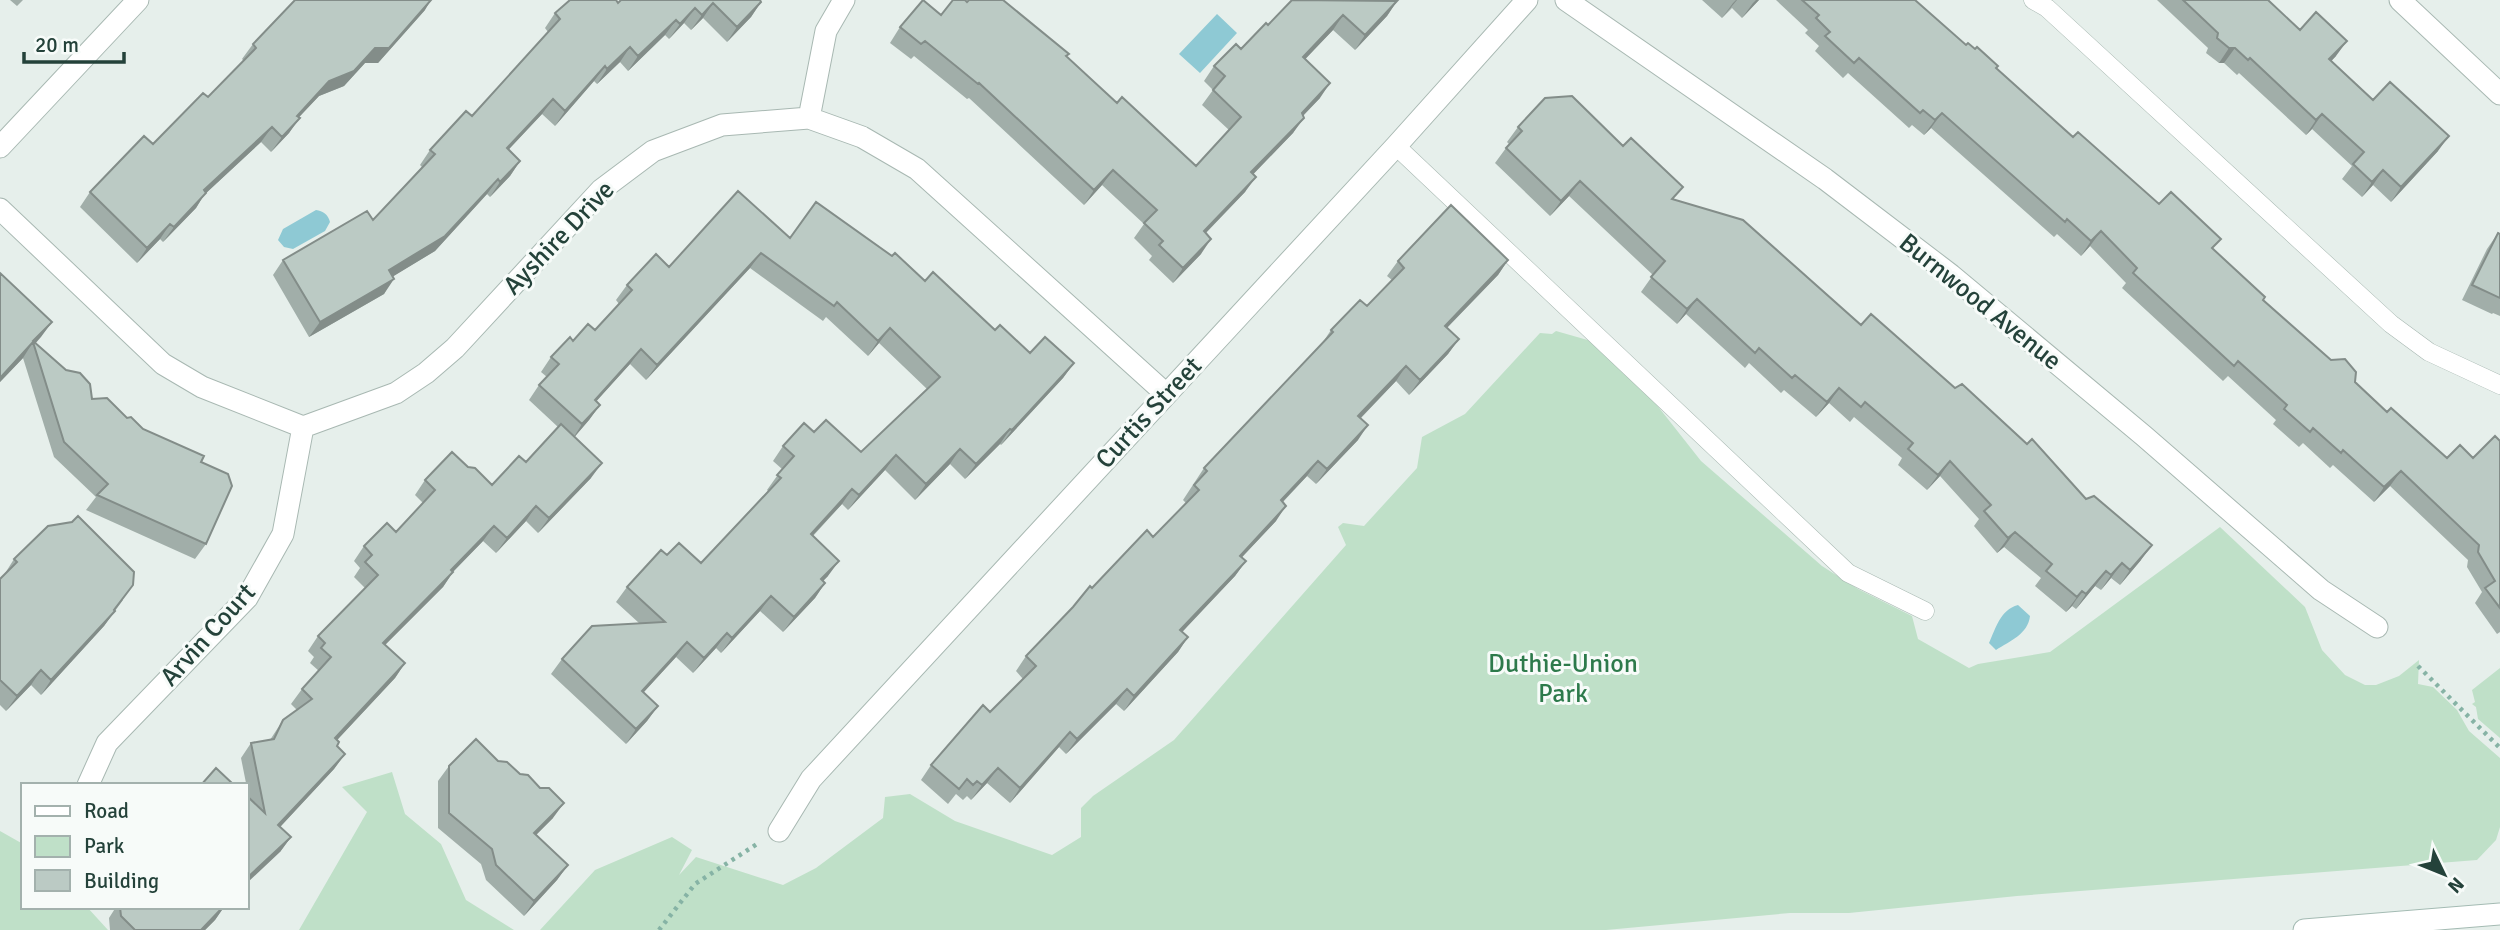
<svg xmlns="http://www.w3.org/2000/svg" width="2500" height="930" font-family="Signika,sans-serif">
	<rect width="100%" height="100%" fill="#e6efeb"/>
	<path fill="#bfe0c8" d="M1556 331 1591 341 1645 390 1701 461 1822 566 1858 589 1912 616 1918 639 1969 668 1978 664 2050 652 2220 527 2305 607 2322 650 2345 675 2365 685H2376L2399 676 2419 660 2418 684 2433 687 2457 710 2469 731 2500 758V827L2496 840 2477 860 2017 896 1849 913H1790L1606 930H540L595 870 672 837 692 850 679 875 696 857 783 885 816 868 883 818 885 797 910 794 955 821 1052 855 1081 837V808L1093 796 1174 740 1346 545 1338 527 1343 523 1364 526 1417 468 1422 437 1465 414 1540 333 1552 334Z
		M2500 668V738L2478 719 2476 707 2472 704 2475 702 2472 690Z
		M392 772 405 814 441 844 466 900 514 930H299L367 812 342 787Z
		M0 831 23 844V907H87L108 930H0Z"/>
	<path fill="#8ec9d4" d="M1217 14 1237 33 1200 73 1179 54Z
		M316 210C323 211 328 214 330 222L325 231 293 249 284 247 278 240 283 229Z
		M2018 605 2030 616C2028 634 2010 641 1996 650L1989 643C1996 628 2000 610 2018 605Z"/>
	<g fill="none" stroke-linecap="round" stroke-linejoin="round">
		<defs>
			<path id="lane" d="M2033 0 2047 8 2391 324 2429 352 2500 385
				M1396 146 1848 573 1925 611"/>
			<path id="street" d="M1566 0 1825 179 1951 275 2144 436 2321 590 2377 627
				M2400 0 2500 94
				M809 118 826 31 844 0
				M0 147 138 0
				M0 209 163 364 202 387 303 427 396 393 426 373 455 348 601 190 653 151 722 125 809 118 862 137 917 169 1166 394
				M88 785 107 743 247 598 283 534 303 427
				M779 831 811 779 1396 146 1527 0"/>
			<path id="secondary" d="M2304 930 2500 914"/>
		</defs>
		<use href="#lane" stroke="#a8b8b2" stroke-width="19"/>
		<use href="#street" stroke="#a8b8b2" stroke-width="23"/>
		<use href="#secondary" stroke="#a4bbb3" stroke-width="23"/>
		<path stroke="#86b3a5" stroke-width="4.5" stroke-dasharray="3.5 5" stroke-linecap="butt" d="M2418 666 2500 748
			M659 930 695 884 757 844"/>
		<use href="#lane" stroke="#fff" stroke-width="18"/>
		<use href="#street" stroke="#fff" stroke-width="21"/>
		<use href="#secondary" stroke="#fff" stroke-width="21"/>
	</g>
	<path fill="#a1aea9" d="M10 0H23L17 6Z
		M1702 0H1759L1742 18 1732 8 1722 18Z
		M1776 0H1915L1966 45 1996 68 2073 137 2159 204 2213 249 2263 300 2387 412 2447 458H2473L2500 441V632L2497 634 2475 603 2482 592 2467 567 2468 560 2390 486 2374 502 2333 465 2330 468 2303 443 2299 447 2273 424 2276 420 2228 376 2223 381 2122 288 2126 283 2090 246 2081 256 2057 234 2054 237 1931 128 1924 135 1912 125 1909 128 1848 73 1843 78 1815 51 1819 46 1805 33 1808 30Z
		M2157 0H2268L2300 30 2336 56 2331 61 2373 100 2438 151 2391 202 2373 185 2362 197 2342 179 2352 166 2312 129 2306 135 2239 73 2237 75 2224 63H2219L2206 53 2208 48Z
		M1397 1 1387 16 1355 50 1333 30 1305 59 1320 98 1303 116 1293 133 1253 174 1245 192 1206 233 1201 254 1173 283 1149 260 1152 256 1134 238 1144 224 1102 185 1084 205 969 98 967 99 914 56 911 59 890 43 900 27 941 15 1067 57 1117 103 1196 166 1229 130 1202 105 1213 90 1204 81 1214 66 1241 49 1268 25Z
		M761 2 751 17 727 42 703 18 691 30 684 23 669 39 665 35 628 71 620 62 597 84 594 81 555 126 542 114 508 150 520 161 510 176 490 197 487 194 435 251 393 276 384 294 309 337 273 275 283 260 373 220 422 167 420 165 430 150 472 116 548 32 545 28 555 13 618 3Z
		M425 10 378 63H365L344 86 319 96 299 117 289 133 271 152 261 142 204 195 196 208 163 242 160 239 137 263 80 207 90 192 153 144 208 97 244 61 242 59 253 44Z
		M1518 127 1674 200 1861 325 2141 560 2120 585 2111 578 2101 590 2095 586 2076 609 2072 606 2066 612 2035 586 2041 578 2004 547 1997 553 1974 526 1979 519 1940 476 1927 490 1898 465 1902 458 1854 417 1850 422 1829 403 1816 417 1784 390 1781 393 1749 363 1745 368 1686 314 1677 324 1641 292 1653 275 1569 196 1550 216 1495 163 1509 144 1507 142Z
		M2498 233 2500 235V316L2493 313 2492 314 2462 300 2487 249Z
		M790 238 925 281 1030 353 1074 363 1063 378 1001 445 1000 444 965 479 950 464 915 500 885 470 848 510 842 504 813 536 828 576 823 581 825 583 815 598 783 632 760 611 721 653 716 648 693 673 676 657 643 693 658 706 647 721 626 744 551 674 562 659 639 623 616 602 627 587 667 555 701 563 768 491 767 490 782 469 773 461 783 446 814 432 861 452 927 389 879 343 868 356 826 317 823 321 750 268 646 380 630 364 596 401 600 405 589 420 574 437 591 478 538 533 526 521 496 553 483 541 453 572 443 587 385 645 405 663 395 678 337 740V746L345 754 334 769 280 827 291 837 280 852 249 798 241 758 251 743 270 740 283 720 297 710 291 704 302 689 319 671 310 663 314 657 308 651 318 636 365 588 354 577 360 568 354 561 364 546 396 532 423 503 415 495 425 480 468 467 492 485 526 462 558 427 529 400 539 385 547 377 541 372 551 357 573 341 595 330 619 304 616 300 627 285 669 267Z
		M1508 260 1498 275 1447 328 1459 339 1448 354 1409 395 1396 381 1361 418 1358 440 1316 484 1307 476 1283 502 1276 521 1242 557 1246 561 1235 576 1182 631 1188 637 1178 652 1124 711 1116 704 1066 754 1059 747 1010 803 987 783 971 800 967 796 963 800 956 794 948 804 921 780 931 765 990 712 1023 679 1016 671 1026 656 1092 588 1153 537 1186 503 1183 500 1204 468 1321 345 1331 330 1367 306 1392 280 1387 276 1398 261Z
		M0 273 52 322 35 343 92 399 201 462 206 544 195 559 86 510 96 497 54 457 23 358 0 382Z
		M14 559 123 600 104 626 41 695 31 685 6 711 0 705V579L4 575Z
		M449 766 553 818 536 835 568 865 557 880 524 916 486 880 481 864 438 828V781Z
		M116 907H224L215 920 205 930H110L109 918Z"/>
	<path fill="#838d89" d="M431 0 425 10 378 63H365L344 86 319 96 286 131 297 116 329 81 375 48Z
		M1736 0H1737L1722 18 1733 3Z
		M1756 0H1759L1742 18 1753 3Z
		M1397 1 1387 16 1355 50 1365 35Z
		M761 2 751 17 727 42 737 27Z
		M713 3 703 18 691 30 702 15Z
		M695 8 684 23 669 39 680 24Z
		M1343 15 1333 30 1293 72 1303 57Z
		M676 20 665 35 628 71 638 56Z
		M2347 41 2336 56 2319 74 2329 59Z
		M630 47 620 62 597 84 607 69Z
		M2229 48H2235L2224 63H2219Z
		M605 66 594 81 555 126 565 111Z
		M1330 83 1320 98 1291 128 1302 113Z
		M553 99 542 114 496 163 507 148Z
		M1942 113 1931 128 1924 135 1935 120Z
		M2322 114 2312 129 2306 135 2316 120Z
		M300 118 289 133 271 152 282 137Z
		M1304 118 1293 133 1241 187 1251 172Z
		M272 127 261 142 204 195 196 208 163 242 174 227 204 190Z
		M2449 136 2438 151 2391 202 2401 187Z
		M520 161 510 176 490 197 500 182Z
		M1113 170 1102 185 1084 205 1094 190Z
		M2383 170 2373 185 2362 197 2372 182Z
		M1256 177 1245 192 1193 246 1204 231Z
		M498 179 487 194 435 251 379 285 389 270Z
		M1580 181 1569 196 1550 216 1561 201Z
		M170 224 160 239 137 263 147 248Z
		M2101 231 2090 246 2081 256 2091 241Z
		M1211 239 1201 254 1173 283 1183 268Z
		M761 253 750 268 646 380 657 365Z
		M1508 260 1498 275 1434 341 1445 326Z
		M394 279 384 294 309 337 320 322Z
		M1697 299 1686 314 1677 324 1687 309Z
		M52 322 41 337 34 345 33 342 23 358 0 382V378Z
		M890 328 879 343 868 356 878 341Z
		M1459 339 1448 354 1409 395 1420 380Z
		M641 349 630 364 584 415 595 400Z
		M1074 363 1063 378 1001 445 1012 430Z
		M1406 366 1396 381 1348 431 1358 416Z
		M1839 388 1829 403 1816 417 1827 402Z
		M600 405 589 420 572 440 582 424Z
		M1368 425 1358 440 1316 484 1327 469Z
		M1010 429 1000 444 965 479 976 464Z
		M960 449 950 464 915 500 926 484Z
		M896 455 885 470 848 510 859 495Z
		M1318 461 1307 476 1270 515 1281 500Z
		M1950 461 1940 476 1927 490 1938 475Z
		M602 463 591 478 538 533 549 518Z
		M2401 471 2390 486 2374 502 2384 487Z
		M852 489 842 504 800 549 811 534Z
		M536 506 526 521 496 553 507 538Z
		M1286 506 1276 521 1229 571 1240 556Z
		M494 526 483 541 440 585 451 570Z
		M2015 532 2004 547 1997 553 2008 538Z
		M2152 545 2141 560 2120 585 2130 570Z
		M839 561 828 576 810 594 821 579Z
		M1246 561 1235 576 1170 645 1180 630Z
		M2122 563 2111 578 2101 590 2111 575Z
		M2106 571 2095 586 2076 609 2086 594Z
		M453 572 443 587 372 658 383 643Z
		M825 583 815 598 783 632 794 617Z
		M133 585 108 619 115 611 104 626 41 695 51 680 114 610Z
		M2082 591 2072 606 2066 612 2077 597Z
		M771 596 760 611 721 653 732 638Z
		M727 633 716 648 693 673 704 658Z
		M1188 637 1178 652 1124 711 1134 696Z
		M687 642 676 657 631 706 642 691Z
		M405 663 395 678 325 753 335 738Z
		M41 670 31 685 6 711 17 696Z
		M1127 689 1116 704 1066 754 1077 739Z
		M658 706 647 721 626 744 636 729Z
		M1070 732 1059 747 1010 803 1020 788Z
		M345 754 334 769 268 840 278 825Z
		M998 768 987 783 971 800 982 785Z
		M564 803 553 818 523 848 534 833Z
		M291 837 280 852 247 883V878Z
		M568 865 557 880 524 916 534 901Z
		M224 907 215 920 205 930H201Z"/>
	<path fill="#bbcac4" stroke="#838d89" stroke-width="2" d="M295 0H431L389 48H375L354 71 329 81 297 116 300 118 282 137 272 127 204 190 206 193 174 227 170 224 147 248 90 192 144 136 153 144 203 93 208 97 256 48 253 44Z
		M570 0H616L618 3 621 0H760L761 2 737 27 713 3 702 15 695 8 680 24 676 20 638 56 630 47 607 69 605 66 565 111 553 99 507 148 520 161 500 182 498 179 445 236 389 270 394 279 320 322 283 260 367 211 373 220 435 154 430 150 466 111 472 116 560 19 555 13Z
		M923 0 941 15 953 0H965L967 2 969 0H1003L1069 54 1066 56 1117 103 1122 97 1196 166 1241 117 1213 90 1225 76 1214 66 1236 44 1241 49 1266 23 1268 25 1292 0 1397 1 1365 35 1343 15 1303 57 1330 83 1302 113 1304 118 1251 172 1256 177 1204 231 1211 239 1183 268 1159 245 1163 241 1144 223 1157 210 1113 170 1094 190 979 83 978 84 925 41 921 44 900 27Z
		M1802 0H1915L1966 45 1968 43 1975 49 1977 47 1998 66 1996 68 2073 137 2078 132 2159 204 2171 192 2221 239 2212 248 2265 297 2263 300 2331 360 2345 359 2356 372 2355 382 2387 412 2391 408 2447 458 2460 445 2473 458 2495 436 2500 441V608L2485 588 2495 581 2478 552 2479 545 2401 471 2384 487 2343 450 2341 453 2313 428 2310 432 2284 409 2287 405 2238 361 2234 366 2133 273 2137 268 2101 231 2091 241 2067 219 2065 222 1942 113 1935 120 1923 110 1920 113 1859 58 1854 63 1825 36 1830 32 1816 18 1819 15Z
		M2183 0H2268L2300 30 2316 12 2347 41 2329 59 2373 100 2390 82 2449 136 2401 187 2383 170 2372 182 2353 164 2364 152 2322 114 2316 120 2250 58 2248 60 2235 48H2229L2217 38 2218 33Z
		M1572 96 1623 146 1631 138 1683 187 1672 199 1743 220 1861 325 1871 314 1955 388 1962 384 2027 444 2032 439 2086 499 2094 496 2152 545 2130 570 2122 563 2111 575 2106 571 2086 594 2082 591 2077 597 2046 571 2052 564 2015 532 2008 538 1984 511 1991 505 1950 461 1938 475 1908 449 1913 443 1865 402 1861 407 1839 388 1827 402 1795 375 1792 378 1759 348 1755 353 1697 299 1687 309 1651 277 1665 261 1580 181 1561 201 1506 148 1522 131 1518 127 1545 98Z
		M738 191 790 238 816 202 892 256 895 253 925 281 933 272 995 330 1000 325 1030 353 1045 337 1074 363 1012 430 1010 429 976 464 960 449 926 484 896 455 859 495 852 489 811 534 839 561 821 579 825 583 794 617 771 596 732 638 727 633 704 658 687 642 642 691 658 706 636 729 562 659 592 626 665 622 627 587 661 550 667 555 679 543 701 563 781 478 777 475 794 456 783 446 804 423 814 432 826 420 861 452 940 377 890 328 878 341 837 302 834 306 761 253 657 365 641 349 595 400 600 405 582 424 539 385 559 364 551 357 570 337 573 341 588 324 595 330 632 290 627 285 656 254 669 267Z
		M1451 205 1508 260 1445 326 1459 339 1420 380 1406 366 1358 416 1368 425 1327 469 1318 461 1281 500 1286 506 1240 556 1246 561 1180 630 1188 637 1134 696 1127 689 1077 739 1070 732 1020 788 998 768 982 785 977 781 973 785 967 779 959 789 931 765 983 705 990 712 1036 666 1026 656 1073 607 1090 586 1092 588 1147 530 1153 537 1199 490 1194 485 1207 471 1204 468 1333 332 1331 330 1360 300 1367 306 1404 268 1398 261Z
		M2498 233 2500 234V298L2472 285Z
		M0 273 52 322 33 341 66 370 80 373 90 384 92 399 107 398 127 418 131 417 143 429 204 456 201 462 228 474 232 486 206 544 97 495 108 484 64 442 33 342 0 378Z
		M561 424 602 463 549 518 536 506 507 538 494 526 451 570 453 572 383 643 405 663 335 738 339 742 337 746 345 754 278 825 291 837 247 878V796L265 813 251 743 274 739 283 720 312 699 302 689 331 657 321 648 325 643 318 636 378 575 365 562 372 555 364 546 387 523 396 532 435 490 425 480 452 452 468 467 475 468 492 485 519 456 526 462Z
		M78 516 134 572 133 585 114 610 115 611 51 680 41 670 17 696 0 680V579L17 562 14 559 48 526 72 522Z
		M476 739 498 761 507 762 520 774 528 775 540 788H549L564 803 534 833 568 865 534 901 496 865 492 849 449 813V766Z
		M216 768 234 785H201Z
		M120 907H223L201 930H135L121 916Z"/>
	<g text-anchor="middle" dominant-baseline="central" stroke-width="6" stroke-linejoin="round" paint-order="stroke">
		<g font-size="26" fill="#24423a" stroke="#f7fbf9">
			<text transform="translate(559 238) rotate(-46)">Ayshire Drive</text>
			<text transform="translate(1980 302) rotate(39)">Burnwood Avenue</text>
			<text transform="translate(1149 413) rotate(-47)">Curtis Street</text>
			<text transform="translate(208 635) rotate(-48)">Arvin Court</text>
		</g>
		<g font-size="26" fill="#2d7a4b" stroke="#f7fbf9">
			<text x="1563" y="664">Duthie-Union<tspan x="1563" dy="30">Park</tspan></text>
		</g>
	</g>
	<rect x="21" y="783" width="228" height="126" fill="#f7fbf9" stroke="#a3b1ad" stroke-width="2"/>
	<rect x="35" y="806" width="35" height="10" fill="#ffffff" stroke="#a3b1ad" stroke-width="2"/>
	<text x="84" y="818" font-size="21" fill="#24423a">Road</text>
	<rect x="35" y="836" width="35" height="21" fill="#bfe0c8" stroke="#a3b1ad" stroke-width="2"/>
	<text x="84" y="853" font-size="21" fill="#24423a">Park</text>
	<rect x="35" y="870" width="35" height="21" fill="#bbcac4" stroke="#a3b1ad" stroke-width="2"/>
	<text x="84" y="888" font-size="21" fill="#24423a">Building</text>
	<g transform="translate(2444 874) rotate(133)" stroke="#f7fbf9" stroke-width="5" paint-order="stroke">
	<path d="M0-5L12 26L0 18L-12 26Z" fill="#24423a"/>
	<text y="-10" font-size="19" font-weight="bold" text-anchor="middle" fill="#24423a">N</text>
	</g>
	<path d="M24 52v10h100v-10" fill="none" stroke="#24423a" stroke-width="3.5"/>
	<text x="35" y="52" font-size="21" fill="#24423a" stroke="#f7fbf9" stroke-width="5" paint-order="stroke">20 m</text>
</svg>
